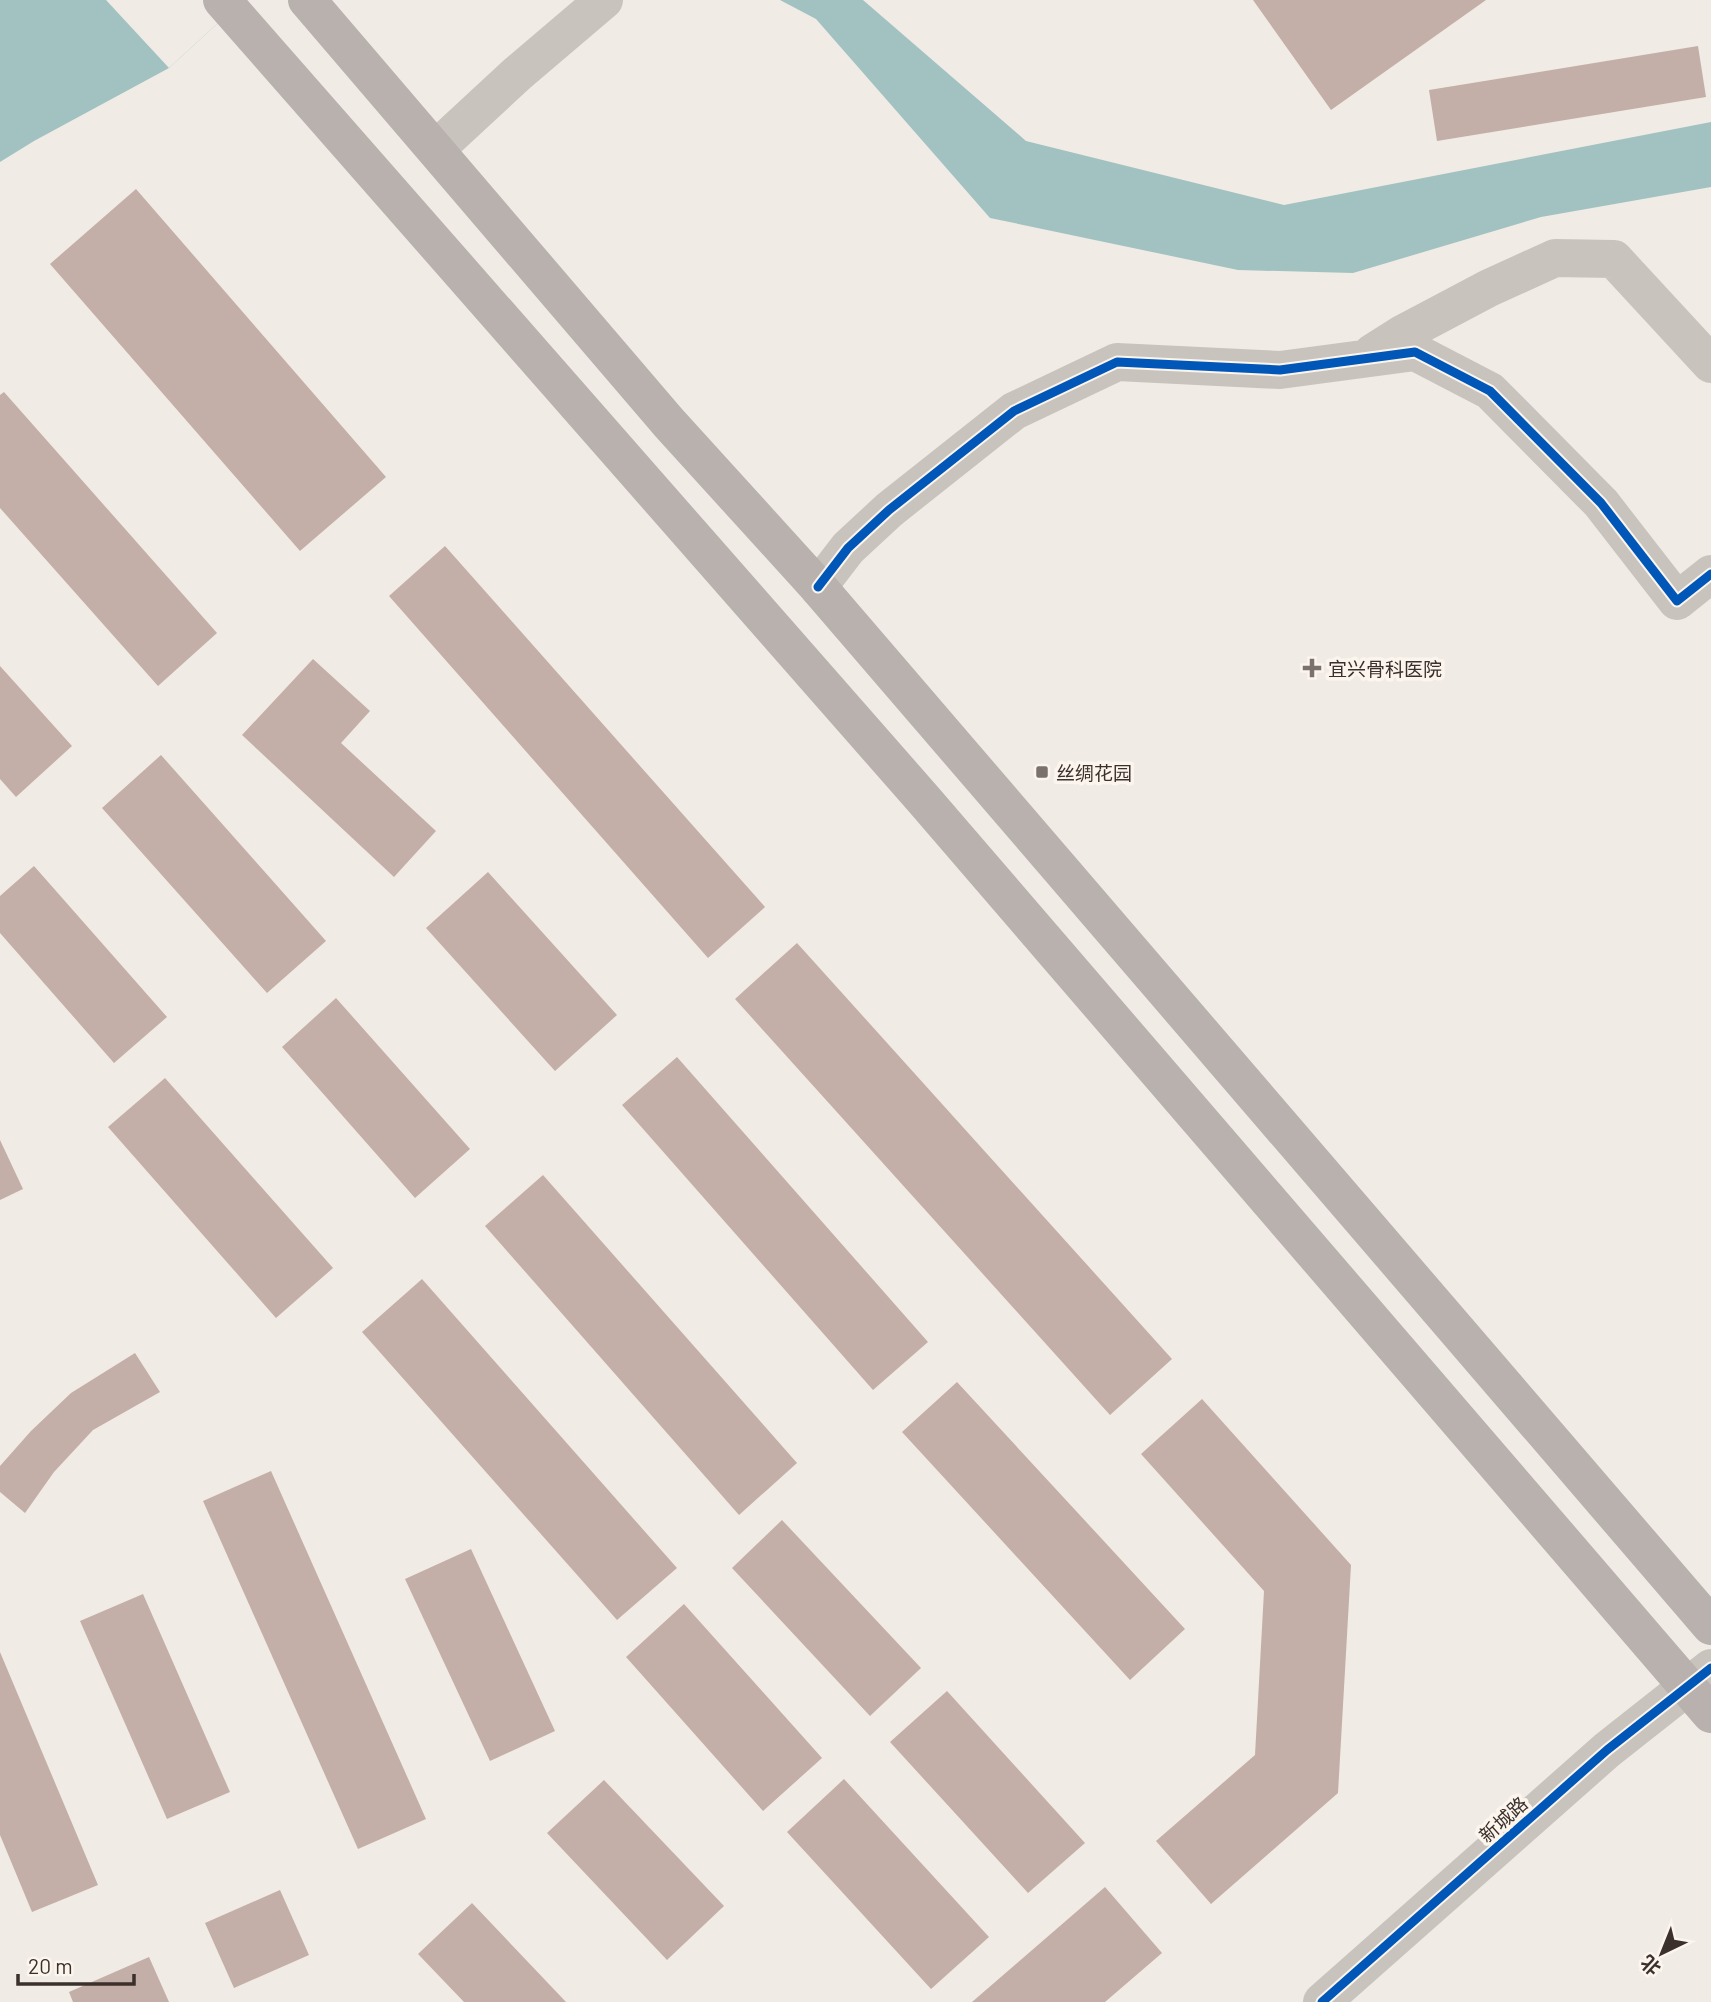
<svg xmlns="http://www.w3.org/2000/svg" width="1711" height="2002" font-family="Barlow,'Noto Sans SC',sans-serif">
	<rect width="100%" height="100%" fill="#f0ebe5"/>
	<path fill="#a1c2c1" d="M0 0H243L169 68 34 141 0 162Z
		M780 0H863L1026 141 1284 205 1711 122V187L1541 217 1353 273 1238 270 990 218 816 19Z"/>
	<path fill="#f0ebe5" d="M106 0H243L169 68Z"/>
	<path fill="#c3afa7" d="M1253 0H1486L1331 110Z
		M1698 46 1706 97 1437 141 1429 90Z
		M136 189 386 477 300 551 50 264Z
		M4 392 217 633 158 686 0 508V395Z
		M445 546 765 907 708 958 389 596Z
		M313 659 370 711 341 743 436 831 394 877 242 735Z
		M0 666 72 746 16 797 0 779Z
		M161 755 326 941 267 993 102 808Z
		M34 866 167 1017 114 1063 0 933V896Z
		M488 872 617 1015 555 1071 426 928Z
		M797 943 1172 1359 1110 1415 735 999Z
		M336 998 470 1149 415 1198 282 1047Z
		M677 1057 928 1342 873 1390 622 1105Z
		M165 1078 333 1268 276 1318 108 1127Z
		M0 1140 23 1189 0 1200Z
		M543 1175 797 1463 739 1515 485 1226Z
		M422 1279 677 1568 617 1620 362 1332Z
		M135 1353 160 1392 93 1430 54 1472 25 1513 0 1492V1466L31 1431 71 1393Z
		M957 1382 1185 1629 1130 1680 902 1432Z
		M1202 1399 1351 1565 1338 1793 1211 1904 1156 1841 1255 1755 1264 1591 1141 1454Z
		M271 1471 426 1819 358 1849 203 1501Z
		M782 1520 921 1668 870 1716 732 1568Z
		M471 1549 555 1731 490 1761 405 1579Z
		M143 1594 230 1792 167 1819 80 1621Z
		M684 1604 822 1758 763 1811 626 1657Z
		M0 1652 98 1885 32 1912 0 1835Z
		M947 1691 1085 1843 1028 1893 890 1742Z
		M844 1779 989 1937 931 1989 787 1832Z
		M604 1780 724 1906 667 1960 547 1833Z
		M1105 1887 1162 1953 1105 2002H972Z
		M280 1890 309 1955 234 1988 205 1923Z
		M472 1903 566 2002H464L418 1954Z
		M149 1957 169 2002H73L69 1992Z"/>
	<g fill="none" stroke-linecap="round" stroke-linejoin="round">
		<path stroke="#c9c3be" stroke-width="38" d="M436 149 517 74 604 0
			M1372 353 1402 334 1489 288 1555 258 1614 259 1711 364
			M818 587 848 548 889 510 1014 411 1117 362 1280 370 1415 352 1490 391 1601 503 1677 601 1711 574
			M1322 2002 1607 1750 1711 1668"/>
		<path stroke="#b8b1ad" stroke-width="38" d="M222 0 924 800 1711 1714
			M307 0 669 423 818 587 1711 1626"/>
		<defs>
			<path id="cycleway" d="M818 587 848 548 889 510 1014 411 1117 362 1280 370 1415 352 1490 391 1601 503 1677 601 1711 574
				M1322 2002 1607 1750 1711 1668"/>
		</defs>
		<use href="#cycleway" stroke="#fbf5ee" stroke-width="13"/>
		<use href="#cycleway" stroke="#0057b8" stroke-width="9"/>
	</g>
	<g fill="#7a716c" stroke="#fbf5ee" stroke-width="2.5">
		<path d="M1308.5 657.5h7v7h7v7h-7v7h-7v-7h-7v-7h7z"/>
		<rect x="1035" y="765" width="14" height="14" rx="3.5"/>
	</g>
	<g text-anchor="middle" dominant-baseline="central" stroke-width="7" stroke-linejoin="round" paint-order="stroke">
		<g font-size="19" fill="#3b302b" stroke="#fbf5ee" text-anchor="start">
			<text x="1328" y="668">宜兴骨科医院</text>
			<text x="1056" y="772">丝绸花园</text>
		</g>
		<g font-size="19" fill="#3b302b" stroke="#fbf5ee">
			<text transform="translate(1503 1819) rotate(-42)">新城路</text>
		</g>
	</g>
	<g transform="translate(1662 1953) rotate(223)" stroke="#fbf5ee" stroke-width="5" paint-order="stroke">
	<path d="M0-5L12 26L0 18L-12 26Z" fill="#3b302b"/>
	<text y="-10" font-size="19" font-weight="bold" text-anchor="middle" fill="#3b302b">北</text>
	</g>
	<path d="M18 1974v10h116v-10" fill="none" stroke="#3b302b" stroke-width="3.5"/>
	<text x="28" y="1974" font-size="21" fill="#3b302b" stroke="#fbf5ee" stroke-width="5" paint-order="stroke">20 m</text>
</svg>
